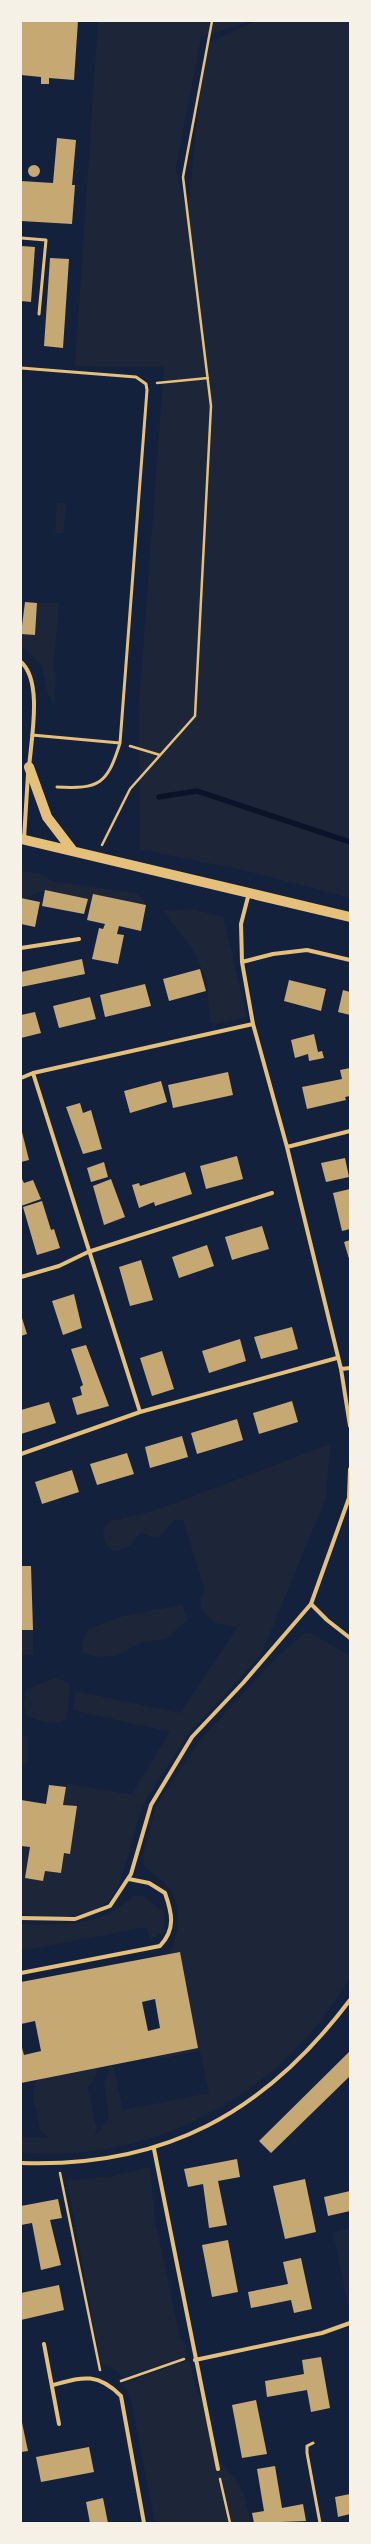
<svg xmlns="http://www.w3.org/2000/svg" width="371" height="2544" font-family="'Fira Sans',sans-serif">
	<rect width="100%" height="100%" fill="#14213d"/>
	<path fill="#1d2539" d="M98 21H251L201 37 176 167 189 225 188 207 206 44 255 21H350V898L251 872 140 849 139 706 164 367 75 366Z
		M57 503H66L63 533H55Z
		M37 603H59L53 672 56 673 54 705 48 695 41 664 21 646V634L35 635Z
		M21 871 41 874 52 881 136 893 145 901 141 911 72 902 42 891 21 900Z
		M192 909 223 917 247 1017 216 1024 210 1022 207 980 193 950 163 911Z
		M330 1444 326 1498 261 1655 189 1733 143 1804 119 1885 107 1903 89 1912 59 1918 21 1914V1846L30 1847 26 1878 43 1881 45 1871 61 1873 64 1853H70L77 1807 63 1805 67 1783 131 1795 170 1732 73 1710 75 1691 180 1713 238 1627 215 1623 201 1610 200 1597 205 1590 183 1520H175L158 1538 139 1533 130 1547 114 1551 105 1543 103 1528 111 1521 142 1514 178 1502Z
		M182 1605 188 1619 166 1639 139 1643 116 1656 98 1657 81 1653 83 1639 89 1629 123 1616Z
		M21 1630H33V1654L21 1655Z
		M311 1633 350 1656V1977C342 1990 334 2003 325 2015 256 2108 136 2164 21 2152V2137L50 2138 40 2130 33 2096 36 2080 98 2068 94 2080 88 2088 97 2131 93 2135 97 2134 109 2117 104 2084 111 2065 114 2068 123 2110 209 2093 200 2051 154 2060 150 2058 198 2048 180 1952 163 1955 170 1953C179 1933 183 1905 168 1887 161 1879 152 1873 144 1866L143 1856 156 1807 199 1741 275 1659 303 1634Z
		M55 1678 70 1683 67 1719C53 1727 40 1721 26 1715L24 1704 26 1689Z
		M21 1734 28 1737V1761L21 1767Z
		M133 1896H143L164 1912V1932L150 1940 147 1927 21 1951V1924C63 1926 100 1927 133 1896Z
		M150 2167 155 2221 180 2338 186 2345 187 2356 123 2378 117 2371 101 2363 67 2181 113 2176Z
		M350 2228V2305L348 2306 333 2232Z
		M189 2360 197 2392 202 2398 215 2457 237 2480 244 2495 251 2523H155L130 2395 122 2384Z"/>
	<g fill="none" stroke-linecap="round" stroke-linejoin="round">
		<path stroke="#0b132b" stroke-width="5.5" d="M159 797 197 791 350 842"/>
	</g>
	<path fill="#c6a872" fill-rule="evenodd" d="M21 21H78L74 80 49 78V84H41V77L21 75Z
		M57 138 76 140 72 185H75L72 224 21 221V181L53 183Z
		M28 171a6 6 0 1 1 12 0a6 6 0 1 1-12 0Z
		M21 246 35 247 31 302 21 301Z
		M50 258 69 259 63 348 44 346Z
		M25 602 37 603 35 635 21 634Z
		M45 890 88 899 84 914 42 906Z
		M93 894 146 905 141 931 119 926 117 934 124 935 118 964 92 959 99 928 103 929 105 924 87 920Z
		M21 898 40 902 35 927 21 924Z
		M82 959 85 974 21 987V972Z
		M200 969 206 991 169 1001 163 979Z
		M289 980 326 989 321 1011 284 1001Z
		M145 984 151 1006 105 1017 100 995Z
		M343 990 350 992V1015L338 1012Z
		M90 997 96 1019 59 1028 53 1006Z
		M35 1012 41 1033 21 1038V1015Z
		M314 1034 318 1052 322 1051 324 1058 309 1061 308 1054 295 1058 291 1040Z
		M350 1068V1096L345 1097 346 1100 307 1109 302 1087 342 1079 340 1070Z
		M228 1072 233 1095 173 1108 168 1085Z
		M161 1081 167 1102 130 1113 124 1091Z
		M80 1103 83 1113 91 1110 102 1149 83 1154 66 1107Z
		M21 1128 29 1160 21 1162Z
		M237 1156 243 1179 206 1189 200 1166Z
		M345 1158 349 1177 326 1182 321 1163Z
		M104 1162 108 1177 91 1182 87 1168Z
		M185 1172 192 1194 155 1206 154 1202 139 1208 132 1185 139 1183 140 1186Z
		M21 1177 24 1183 33 1180 41 1199 21 1206Z
		M111 1179 125 1217 104 1225 93 1186Z
		M350 1189V1229L342 1231 333 1193Z
		M42 1201 51 1230 54 1229 60 1248 37 1255 23 1207Z
		M262 1226 269 1249 232 1260 225 1237Z
		M350 1240V1262L344 1242Z
		M207 1245 214 1266 179 1278 172 1257Z
		M141 1260 153 1300 130 1306 119 1267Z
		M74 1294 82 1328 63 1335 52 1301Z
		M21 1315 27 1334 21 1336Z
		M292 1327 298 1349 261 1359 254 1337Z
		M240 1339 246 1361 209 1373 202 1351Z
		M86 1345 109 1406 77 1415 72 1398 82 1395 80 1387 83 1385 71 1349Z
		M162 1351 174 1389 152 1396 140 1358Z
		M292 1401 298 1422 259 1434 253 1413Z
		M49 1402 56 1423 21 1434V1410Z
		M237 1419 243 1440 197 1454 191 1433Z
		M182 1436 188 1457 150 1468 145 1447Z
		M127 1453 134 1474 97 1485 90 1464Z
		M72 1470 79 1492 42 1504 35 1482Z
		M21 1566H31L33 1630H21Z
		M49 1785 66 1787 63 1805 77 1806 70 1854 64 1853 61 1873 45 1871 43 1881 25 1878 30 1847 21 1846V1800L46 1804Z
		M180 1952 198 2048 21 2083V2044L24 2055 41 2051 35 2021 21 2024V1982ZM155 1999 160 2028 148 2031 142 2002Z
		M350 2051V2076L271 2153 259 2141Z
		M237 2159 240 2177 218 2181 227 2225 209 2228 203 2184 188 2187 184 2169Z
		M305 2179 316 2232 285 2239 273 2186Z
		M350 2191V2211L328 2216 324 2197Z
		M58 2199 62 2218 50 2220 61 2265 41 2270 32 2223 21 2225V2206Z
		M228 2240 238 2292 212 2297 202 2245Z
		M301 2258 312 2309 294 2313 291 2300 251 2308 248 2292 288 2284 283 2262Z
		M59 2285 64 2310 21 2320V2293Z
		M321 2357 330 2408 311 2412 307 2390 267 2397 265 2381 304 2374 302 2360Z
		M256 2400 267 2454 242 2458 232 2405Z
		M21 2418 28 2451 21 2452Z
		M89 2447 94 2472 41 2482 36 2457Z
		M275 2466 282 2508 303 2504 306 2521 254 2523 252 2513 264 2511 257 2469Z
		M350 2494V2514L338 2517 335 2497Z
		M103 2498 108 2523H90L86 2502Z"/>
	<g fill="none" stroke-linecap="round" stroke-linejoin="round">
		<path stroke="#e5c07b" stroke-width="2.5" d="M157 383 208 378
			M130 746 160 755
			M102 845 130 789 195 716 211 406 183 177 212 21
			M60 2173 100 2370
			M121 2381 184 2359
			M220 2479 230 2523"/>
		<path stroke="#e5c07b" stroke-width="3" d="M21 238 46 240 39 314
			M21 368 136 377 146 384 147 390 120 743C107 785 99 789 57 787
			M32 735 120 743
			M313 2443 307 2446V2453L320 2523"/>
		<path stroke="#e5c07b" stroke-width="4" d="M21 662C43 681 31 740 29 768
			M24 839 28 774
			M249 893 241 924 242 962 253 1024 287 1147 341 1369 350 1426
			M21 948 79 939
			M242 962 273 954 307 950 350 960
			M33 1073 140 1412
			M21 1078 33 1073 253 1024
			M287 1147 350 1131
			M21 1277 59 1266 88 1252 272 1193
			M341 1369 350 1368
			M21 1454 140 1412 337 1358
			M311 1604 327 1620 350 1638
			M21 1918 75 1919 110 1906 131 1874 151 1805 192 1737 243 1683 311 1604 349 1498 350 1469
			M21 1973 160 1946C176 1929 172 1913 165 1893L149 1883 129 1879
			M154 2149 218 2469
			M21 2163C164 2168 265 2113 350 2000
			M44 2344 59 2424
			M195 2360 322 2333 350 2323
			M53 2385C83 2377 97 2372 121 2396L144 2523"/>
		<path stroke="#e5c07b" stroke-width="10" d="M29 767 47 817 73 851
			M21 839 350 917"/>
	</g>
	<rect width="371" height="2544" fill="none" stroke="#f6f1e7" stroke-width="44"/>
</svg>
